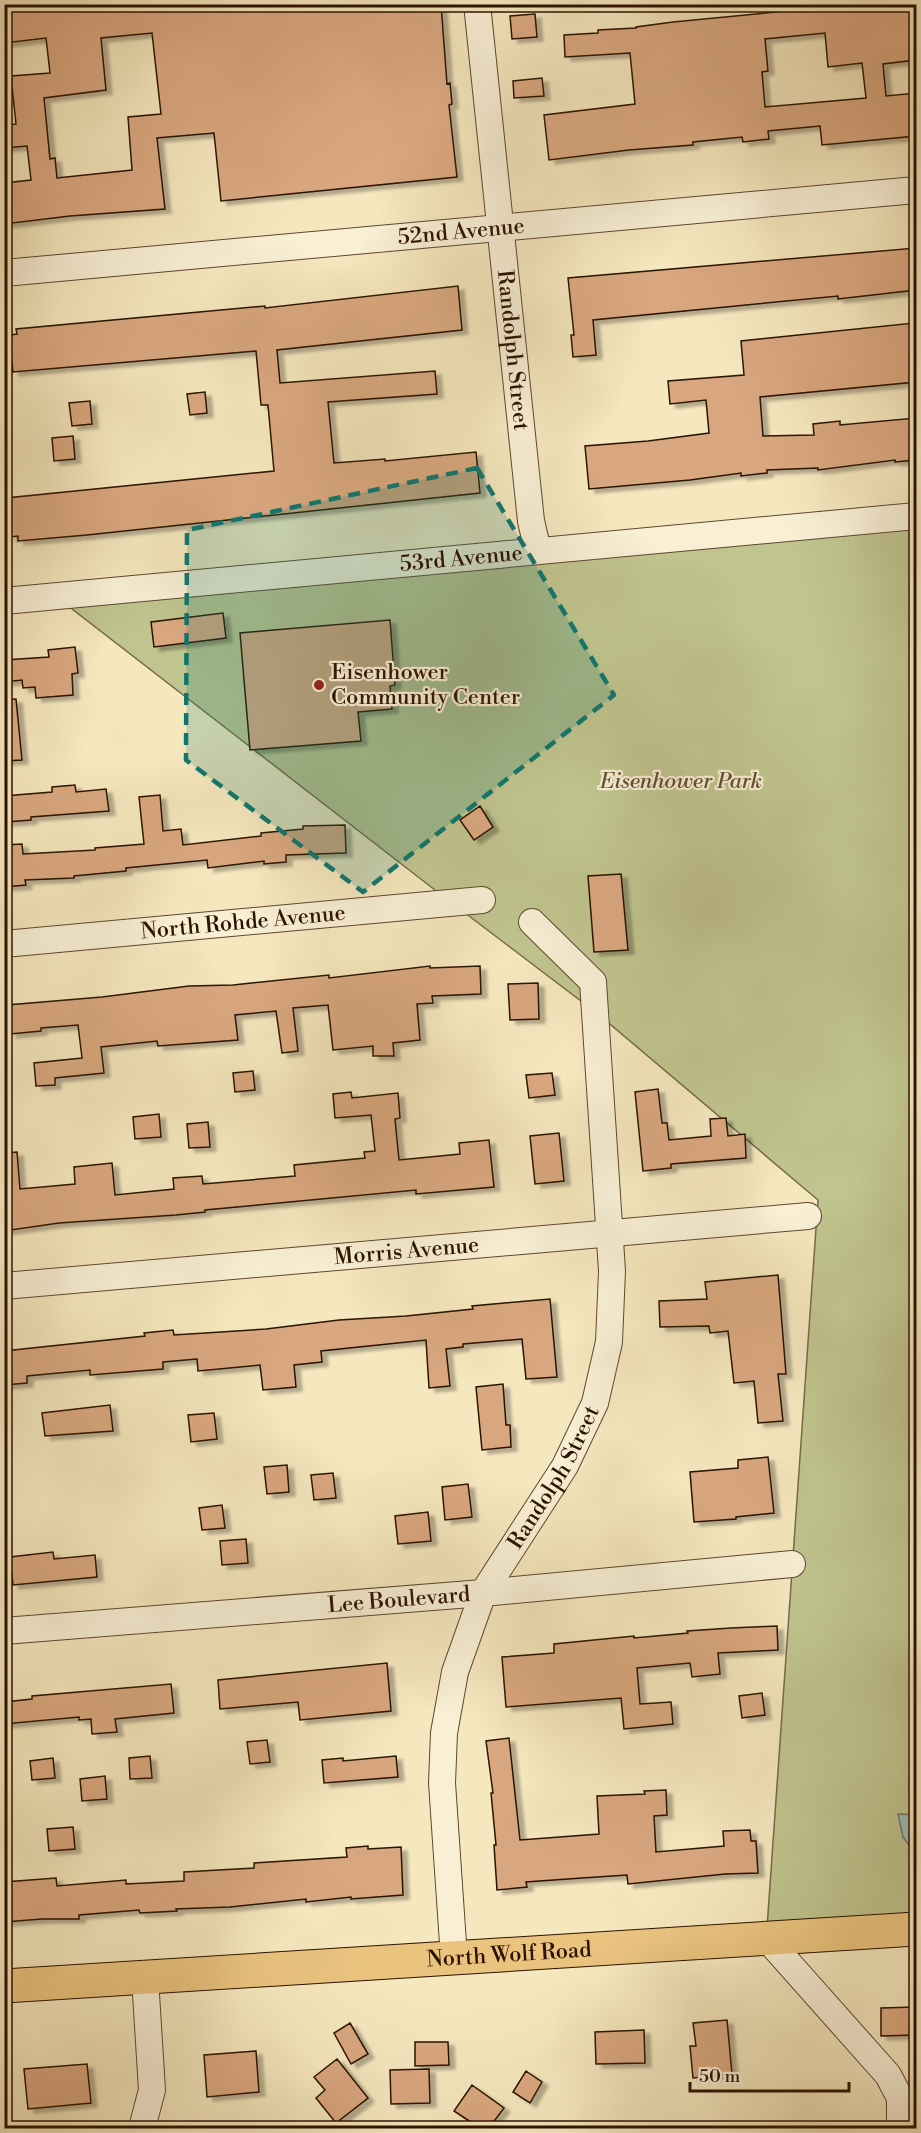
<svg xmlns="http://www.w3.org/2000/svg" width="921" height="2133" font-family="'Libre Bodoni',serif">
	<defs>
		<filter id="shadow"><feDropShadow dx="6" dy="4" stdDeviation="1.5" flood-color="#0004"/></filter>
	</defs>
	<rect width="100%" height="100%" fill="#f5e7be"/>
	<filter id="stains"><feTurbulence type="fractalNoise" baseFrequency=".00333" numOctaves="4"/><feColorMatrix values="0 0 0 0 .2 0 0 0 0 .09 0 0 0 0 .02 0 0 0 .5 -.17"/></filter>
	<radialGradient id="worn" r=".72"><stop offset=".6" stop-color="#630" stop-opacity="0"/><stop offset="1" stop-color="#630" stop-opacity=".3"/></radialGradient>
	<path fill="#c0c48e" stroke="#766b47" stroke-width="1.5" d="M916 523V1915L767 1928 818 1200 598 1014 444 897 67 605Z"/>
	<path fill="#9dbfb6" stroke="#707a6d" stroke-width="1.5" d="M915 1633H916V1793H909Z
		M898 1814 916 1815V1855L903 1837Z"/>
	<path fill="#d9a77f" stroke="#2c1200" stroke-width="1.5" fill-rule="evenodd" filter="url(#shadow)" d="M4 4H441L447 84 450 83 452 104 449 105 457 177 221 201 214 133 157 138 165 209 70 216 4 224V183L31 180 27 146 4 148V125L16 124 11 76 50 73 46 38 4 43ZM152 33 161 114 128 117 132 170 57 178 55 158 50 159 44 98 106 90 101 38Z
		M859 4H878L879 8 916 4V60L883 64 886 96 916 93V136L822 145 820 126 768 131 769 139 743 142 742 137 693 142V145L629 150 549 160 544 115 635 104 630 53 565 57 564 35 598 33V30L636 28V27L673 22ZM825 33 828 67 862 63 866 98 765 107 762 72 768 71 765 39Z
		M535 14 537 37 512 39 510 16Z
		M542 78 544 96 514 98 513 81Z
		M916 248V290L838 299V296L593 320 596 355 573 357 571 335H574L568 278Z
		M458 286 462 330 277 350 280 383 435 371 437 394 328 402 334 463 385 459V461L476 452 480 493 87 535 18 541V536L10 537 6 498 274 471 268 405H261L256 351 13 372 9 335 17 334 16 329 265 306V308Z
		M914 323 916 382 760 397 763 436 814 435 813 424 840 421V425L916 418V460L895 462V460L818 470V468L767 470V473L741 476V473L690 480 589 489 585 446 648 441 709 433 706 400 670 404 668 381 744 375 741 341Z
		M205 392 207 413 190 415 187 394Z
		M90 401 92 424 72 426 69 403Z
		M73 436 75 459 54 461 52 438Z
		M223 613 226 638 154 647 151 622Z
		M390 620 395 685 390 686 392 709 358 712 361 741 250 750 240 633Z
		M75 647 78 673 72 674 73 695 36 698 35 687 23 688 22 680 4 682V660L49 657 48 650Z
		M16 699 22 760 4 761V700Z
		M75 785 76 792 106 789 109 811 31 817V820L6 822 4 796 52 792V787Z
		M160 795 163 831 181 829 183 845 261 836V833L303 829V826L345 825 346 853 286 855V862L264 864V861L208 868 207 860 126 868V871L74 876V878L25 880 26 885 4 887V845L22 844 23 854 95 850V848L144 844 139 797Z
		M480 806 493 827 474 840 460 820Z
		M621 874 628 950 594 952 588 876Z
		M430 966V968L480 966 481 994 432 996 433 1003 417 1004 420 1040 393 1043 394 1056H373V1046L333 1050 328 1005 293 1008 298 1051 282 1053 276 1011 235 1015 238 1040 158 1046 157 1041 101 1047 104 1073 55 1078V1085L36 1086 34 1063 82 1058 78 1025 41 1028V1031L10 1034 7 1005 102 997 189 986 233 985 329 975V978Z
		M538 983 539 1019 510 1020 508 984Z
		M253 1071 255 1090 235 1092 233 1073Z
		M552 1073 555 1095 529 1098 526 1075Z
		M658 1089 662 1123H667L669 1140 711 1136 710 1119 726 1118 728 1136 745 1134 746 1158 671 1164V1168L643 1171 635 1092Z
		M351 1092 352 1098 398 1093 400 1118 395 1119 399 1160 460 1154 459 1143 489 1140 494 1187 416 1194V1190L205 1210V1212L176 1215 59 1223 4 1231V1153L17 1152 20 1189 75 1184 74 1167 112 1163 115 1195 174 1189 173 1178 202 1176 203 1184 295 1176 294 1165 365 1158 364 1152 375 1151 371 1115 335 1118 333 1094Z
		M159 1114 161 1137 135 1139 133 1117Z
		M208 1122 210 1147 189 1148 187 1124Z
		M559 1133 564 1181 535 1184 530 1136Z
		M778 1275 786 1374H778L783 1421 758 1423 754 1381 734 1383 728 1331 710 1333 709 1326 660 1327 659 1301 707 1299 705 1282Z
		M550 1299 557 1377 526 1379 522 1339 463 1344V1347L446 1349 450 1386 429 1388 426 1340 321 1351 322 1362 294 1365 296 1387 263 1390 260 1365 198 1371 197 1359 163 1362V1369L90 1375V1370L27 1376V1383L4 1385V1351L145 1336 144 1333 173 1330 174 1335 266 1329 339 1320 406 1316 473 1309 472 1306Z
		M503 1384 506 1425H510L511 1447 482 1450 476 1387Z
		M110 1405 113 1431 45 1436 42 1413Z
		M214 1413 217 1439 191 1442 188 1415Z
		M768 1457 774 1513 736 1517V1519L694 1522 690 1472 738 1468V1460Z
		M287 1465 289 1492 267 1494 264 1467Z
		M333 1473 336 1498 314 1500 311 1475Z
		M468 1484 472 1517 445 1520 442 1487Z
		M222 1505 225 1528 202 1530 199 1508Z
		M428 1512 431 1541 398 1544 395 1516Z
		M246 1539 248 1563 222 1565 220 1541Z
		M53 1552 54 1559 95 1555 97 1577 13 1585 10 1557Z
		M777 1626 778 1650 718 1653 720 1674 692 1677 690 1663 637 1668 640 1704 671 1702 673 1724 624 1729 621 1698 506 1707 502 1657 554 1653V1644L634 1636V1638L688 1633 687 1631 731 1628Z
		M387 1663 391 1711 300 1720 298 1702 220 1709 218 1680Z
		M171 1684 174 1713 115 1719 117 1732 92 1734 91 1719 79 1720V1717L4 1724V1702L32 1699V1696Z
		M762 1693 765 1715 742 1718 739 1696Z
		M509 1738 520 1840 599 1834 597 1796 645 1794 644 1791 666 1790 667 1815 654 1816 656 1852 724 1846 723 1831 750 1830 751 1841H756L758 1873 725 1874 628 1884 627 1875 582 1878 526 1882 527 1887 497 1890 494 1845H496L491 1793H493L486 1741Z
		M267 1740 270 1762 250 1764 247 1742Z
		M150 1756 152 1778 130 1779 129 1758Z
		M396 1756 398 1777 324 1783 322 1760 343 1758V1761Z
		M53 1758 55 1778 32 1780 30 1761Z
		M105 1776 107 1799 82 1801 80 1779Z
		M73 1827 75 1849 49 1851 47 1829Z
		M368 1846V1849L401 1847 403 1895 351 1899V1897L306 1902V1899L230 1907 176 1909 177 1911 140 1913 139 1910 79 1915V1919H42L4 1922V1882L56 1878 57 1886 126 1880V1884L184 1881V1872L254 1868V1863L347 1857 346 1848Z
		M916 2007V2035L881 2036V2008Z
		M727 2020 732 2074 693 2078 690 2046H696L693 2023Z
		M350 2023 368 2054 351 2064 334 2033Z
		M644 2030 645 2063 596 2064 595 2032Z
		M415 2042H448L449 2065 415 2066Z
		M256 2051 259 2092 207 2097 204 2055Z
		M337 2059 368 2098 336 2123 316 2098 325 2090 314 2077Z
		M87 2064 91 2103 28 2109 24 2069Z
		M429 2069 430 2103 391 2104 390 2070Z
		M526 2071 542 2082 530 2103 513 2092Z
		M472 2085 504 2108 489 2128H480L454 2111Z"/>
	<g fill="none" stroke-linecap="round" stroke-linejoin="round">
		<defs>
			<g id="minor">
				<path id="s1" d="M477 4 531 521 538 551"/>
				<path id="s2" d="M4 273 916 190"/>
				<path id="s3" d="M4 601 916 516"/>
				<path id="s4" d="M4 944 482 900"/>
				<path id="s5" d="M4 1286 808 1216"/>
				<path id="s6" d="M4 1631 483 1593 792 1564"/>
				<path d="M768 1940 888 2075 900 2098V2128"/>
				<path id="s7" d="M454 1958 442 1783 444 1733 455 1672 483 1593 565 1466 595 1403 609 1342 612 1271 593 982 532 922"/>
				<path d="M142 2128 152 2090 145 1978"/>
			</g>
			<g id="major">
				<path id="s8" d="M4 1986 916 1929"/>
			</g>
		</defs>
		<use href="#minor" stroke="#5e4730" stroke-width="28"/>
		<use href="#major" stroke="#2c1200" stroke-width="35"/>
		<use href="#minor" stroke="#f8efd5" stroke-width="26"/>
		<use href="#major" stroke="#eac47f" stroke-width="33"/>
	</g>
	<path fill="#0f766e" fill-opacity="0.2" stroke="#0f766e" stroke-width="4.5" stroke-dasharray="12 8" stroke-linejoin="round" d="M477 468 614 695 363 892 186 760 187 530Z"/>
	<circle fill="#8f2418" stroke="#f8efd5" stroke-width="2" cx="319" cy="685" r="6"/>
	<g text-anchor="middle" dominant-baseline="central" stroke-width="4.5" stroke-linejoin="round" paint-order="stroke">
		<g font-size="22" fill="#2c1200" stroke="#f8efd5">
			<text stroke="none"><textPath href="#s2" startOffset="459">52nd Avenue</textPath></text>
			<text stroke="none"><textPath href="#s1" startOffset="348">Randolph Street</textPath></text>
			<text stroke="none"><textPath href="#s3" startOffset="459">53rd Avenue</textPath></text>
			<text stroke="none"><textPath href="#s4" startOffset="240">North Rohde Avenue</textPath></text>
			<text stroke="none"><textPath href="#s5" startOffset="404">Morris Avenue</textPath></text>
			<text stroke="none"><textPath href="#s7" startOffset="507">Randolph Street</textPath></text>
			<text stroke="none"><textPath href="#s6" startOffset="396">Lee Boulevard</textPath></text>
			<text stroke="none"><textPath href="#s8" startOffset="506">North Wolf Road</textPath></text>
		</g>
		<g font-size="22" fill="#2c1200" stroke="#f8efd5" text-anchor="start">
			<text x="331" y="672">Eisenhower<tspan x="331" dy="25">Community Center</tspan></text>
		</g>
		<g font-size="22" font-style="italic" fill="#605032" stroke="#f8efd5">
			<text x="681" y="781">Eisenhower Park</text>
		</g>
	</g>
	<rect width="921" height="2133" fill="none" stroke="#f5e7be" stroke-width="24"/>
	<rect x="6" y="6" width="909" height="2121" fill="none" stroke="#2c1200" stroke-width="3"/>
	<rect x="12" y="12" width="897" height="2109" fill="none" stroke="#2c1200" stroke-width="1.5"/>
	<path d="M690 2082v9h159v-9" fill="none" stroke="#2c1200" stroke-width="3"/>
	<text x="699" y="2082" font-size="18" fill="#2c1200" stroke="#f8efd5" stroke-width="4.5" paint-order="stroke">50 m</text>
	<rect width="100%" height="100%" filter="url(#stains)"/>
	<rect width="100%" height="100%" fill="url(#worn)"/>
</svg>
